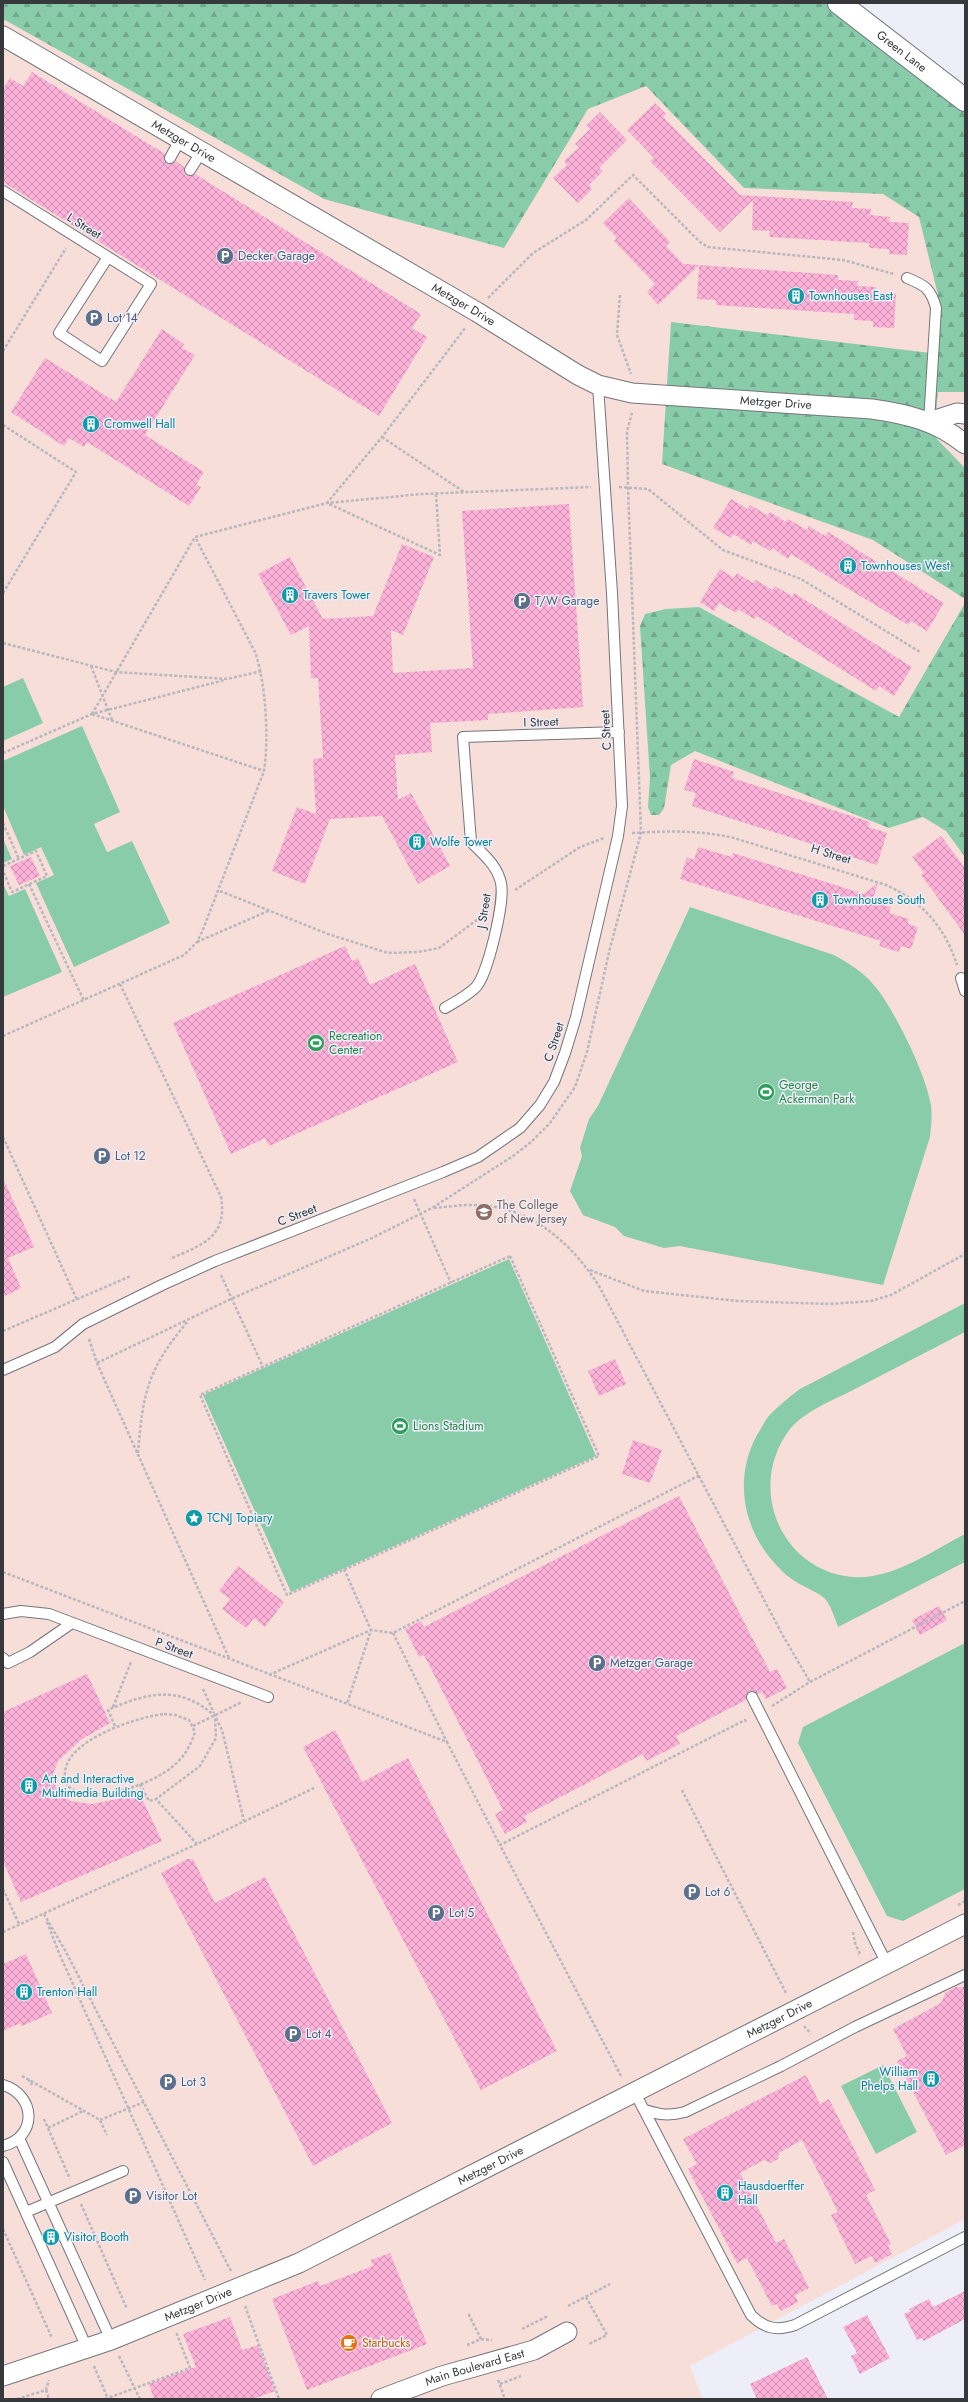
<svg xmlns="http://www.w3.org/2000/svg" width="968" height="2402" font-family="Jost,sans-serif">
	<defs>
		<pattern id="forest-firs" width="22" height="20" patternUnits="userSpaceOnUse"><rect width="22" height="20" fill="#89ccaa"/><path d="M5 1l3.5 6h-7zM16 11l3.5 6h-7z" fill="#71a78c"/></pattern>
		<pattern id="building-cross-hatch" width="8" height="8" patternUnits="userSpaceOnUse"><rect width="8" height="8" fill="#fbb1d8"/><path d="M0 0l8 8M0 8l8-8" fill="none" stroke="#cc91b0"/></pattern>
	</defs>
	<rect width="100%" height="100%" fill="#edeef8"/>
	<path fill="#f8ded8" d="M3 3H698L965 157V2219L690 2366 703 2399H3Z"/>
	<path fill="#89ccaa" d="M23 678 43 723 3 741V687Z
		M82 726 120 812 94 824 107 852 132 841 170 923 74 967 36 883 54 875 41 847 24 855 3 806V761Z
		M3 839 12 859 3 863Z
		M3 884 9 896 25 889 62 972 3 997Z
		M690 907 834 955C848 963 862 971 873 984 892 1005 925 1072 930 1101 933 1113 931 1125 930 1137L883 1285 680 1246 664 1248 624 1236 615 1227 583 1215 570 1191 582 1156 580 1148 589 1119 598 1106Z
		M509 1259 596 1456 291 1592 203 1395Z
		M965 1303V1332C929 1351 893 1369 857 1388 836 1399 806 1410 790 1429 746 1486 780 1571 853 1577 892 1580 932 1551 965 1534V1562L838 1627C835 1619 830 1602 823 1597 809 1587 796 1585 782 1571 744 1535 732 1481 757 1435 761 1429 764 1422 768 1417 778 1406 789 1397 800 1389Z
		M965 1643V1889L903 1921 887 1916 798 1743 803 1727Z
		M883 2065 917 2132 876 2154 841 2086Z"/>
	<path fill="url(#forest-firs)" d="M3 3H841L965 109V392H938L934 436 965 468V599L873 540 662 464 671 322 939 354 938 295 919 217 883 194 744 188 646 86 588 109 504 248 324 199 3 19Z
		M965 603V857L946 831 923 817 889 828 695 751 671 765 664 808 659 815H651L648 807 650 778 640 626 645 614 666 609 699 607 899 717Z"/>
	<path fill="url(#building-cross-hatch)" d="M32 72 165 154 164 159 167 163 171 164 176 161 184 167V173L187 176 195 174 421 314 412 328 427 337 379 416 3 182V89L10 78 23 86Z
		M655 103 666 114 663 117 740 195 853 202 852 208 871 209 870 215 890 217 889 222 909 223 907 255 889 254V249L869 248V243L769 237 770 231 752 230 753 200 720 232 650 161 654 158 627 130Z
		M600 112 627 140 599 168 603 171 589 185 592 189 578 203 553 178 567 165 564 161 579 147 575 144 590 129 586 126Z
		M629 198 670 242 666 246 683 264 699 265 658 305 647 292 655 284 614 241 617 238 603 223Z
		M699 265 838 275V280L858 281 857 286 876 287V292L896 294 894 328 873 327V321L854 320V314L716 305V300L697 299Z
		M162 329 184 344 182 348 195 355 145 435 204 472 196 485 201 487 189 506 87 442 84 447 69 438 64 446 11 412 45 358 116 402Z
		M731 499 748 509 750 505 767 515 770 512 786 522 788 519 807 530 809 526 825 536 828 532 944 603 927 631 911 621 908 625 791 554 788 559 772 548 770 551 753 541 751 545 734 534 731 538 713 528Z
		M569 504 583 707 488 714V720L430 723 432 752 395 755 398 800 411 793 450 866 418 884 382 816 330 819 305 884 272 871 297 807 316 814 313 759 323 758 318 678H311L309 626 291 635 258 574 290 557 323 619 373 616 402 544 434 557 403 635 391 630 393 673 473 668 462 511Z
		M720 569 734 578 737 573 753 583 756 580 772 590 775 586 792 596 794 593 912 667 894 696 879 686 876 691 757 616 754 619 738 609 736 613 719 603 714 611 700 602Z
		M694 759 734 772 732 778 870 822 868 827 887 833 877 865 692 806 696 793 684 790Z
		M941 836 965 868V935L921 875 924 873 912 857Z
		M698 847 732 857 733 853 864 894 878 883 872 902 891 907 889 913 909 919 908 924 918 927 911 949 901 946 899 952 879 946 881 941 680 879 687 857 694 860Z
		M31 857 40 876 19 885 10 866Z
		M345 946 352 961 358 958 370 985 415 964 458 1062 269 1146 265 1138 231 1154 173 1023Z
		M3 1178 34 1247 8 1258 21 1288 3 1297Z
		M615 1359 626 1384 599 1396 588 1371Z
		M633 1440 662 1450 650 1483 622 1474Z
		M679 1496 770 1672 777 1669 787 1688 766 1699 762 1692 758 1694 753 1691H749L746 1700 676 1736 680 1744 646 1761 643 1754 524 1816 527 1822 505 1834 495 1814 503 1810 424 1655 419 1657 405 1629 421 1621 424 1627Z
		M238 1566 284 1602 265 1627 254 1618 246 1628 222 1609 230 1599 219 1591Z
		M939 1606 947 1620 920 1635 912 1620Z
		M87 1674 110 1723 82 1739 58 1761 53 1774 57 1791 70 1801 92 1804 122 1798 138 1790 162 1841 21 1902 3 1861V1712Z
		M335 1730 362 1782 408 1758 557 2051 481 2090 303 1747Z
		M187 1859H193L215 1903 265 1877 392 2123 313 2166 161 1873Z
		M26 1954 52 2013 22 2026 20 2023 3 2031V1964Z
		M956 1987H965V2145L946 2155 897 2061 907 2056 893 2029 941 2003 946 1992Z
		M806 2075 820 2104 829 2099 875 2190 866 2195 891 2244 888 2246 892 2254 875 2263 872 2256 855 2264 831 2215 838 2212 802 2140 779 2153 778 2159 771 2163 764 2160 740 2173 776 2243 784 2239 809 2288 795 2295 798 2302 781 2311 777 2304 772 2306 747 2258 737 2263 688 2169 697 2164 683 2139Z
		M390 2253 427 2344 307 2390 272 2299 318 2281 320 2286 373 2266 371 2260Z
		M965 2291V2319L924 2341 922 2338 917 2340 904 2314 911 2311 909 2309 929 2299 933 2307Z
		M867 2315 890 2358 860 2374 851 2356 857 2353 843 2327Z
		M230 2317 242 2350 258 2345 275 2391 253 2399H154L149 2384 196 2367 183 2334Z
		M807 2357 828 2399H757L750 2384Z"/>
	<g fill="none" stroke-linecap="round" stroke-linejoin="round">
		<defs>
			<path id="service" d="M170 158 181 138
				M190 170 202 151
				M3 191 151 284 102 361 59 333 108 257
				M907 278C925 285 931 289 936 308L929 422
				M961 978 965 991
				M445 1008C455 1002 467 996 476 987 488 974 505 901 501 883 497 865 483 854 471 842L463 737 619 732
				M3 1370 55 1347 83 1324 162 1285 215 1261 443 1172 478 1157 520 1128 540 1105 554 1082 565 1053 576 1017 618 836 622 806 612 593 598 385
				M3 1614 21 1611 49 1614 268 1697
				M3 1658 8 1663 30 1652 72 1623
				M752 1697 887 1964
				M3 2085C36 2095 38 2137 3 2146
				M635 2093 751 2315C765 2329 777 2331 795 2325L965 2237
				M645 2110C660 2115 669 2116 685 2112L781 2066 855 2027 965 1975
				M19 2138 111 2340
				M3 2162 87 2348
				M26 2212 123 2171"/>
			<g id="minor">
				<path id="s1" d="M3 36 477 312 578 375 598 385 632 393 872 409C907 414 937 421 965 444"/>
				<path d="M929 422 957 413 965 414"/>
				<path id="s2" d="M3 2376 111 2340 299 2263 965 1924"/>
				<path id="s3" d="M381 2399 442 2376 534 2350 567 2332"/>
			</g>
			<g id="tertiary">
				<path id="s4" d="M839 3 965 100"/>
			</g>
		</defs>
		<use href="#service" stroke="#73757d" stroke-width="12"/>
		<use href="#minor" stroke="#73757d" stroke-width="21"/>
		<use href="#tertiary" stroke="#73757d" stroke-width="24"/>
		<path stroke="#b6b7bf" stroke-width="2.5" stroke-dasharray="3 2" stroke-linecap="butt" d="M3 5 4 3
			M620 295 617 335 631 374
			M488 298 533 253 586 220 633 175 700 242 708 247 843 260 894 274
			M3 351 66 248
			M3 425 76 472 3 593
			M382 437 464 492
			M619 487 648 489 723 550 801 579 920 652
			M436 494 440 555 327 503 382 437 466 327
			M3 643 116 672 227 679 262 671
			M91 666 112 720
			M92 714 195 537 327 503 422 494 591 487
			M92 714 264 771
			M3 753 92 714 225 680
			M3 823 19 859
			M632 833C667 831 700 830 734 838L886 885C922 901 945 927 957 965
			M3 866 36 851 47 876 12 892 3 871
			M29 884 84 1001
			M515 890 580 847 604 838
			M220 891 328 934 388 953 418 952 439 948 485 914
			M197 942 268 911
			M120 984 221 1197C228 1238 201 1245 170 1259
			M3 1036 184 955 197 942 202 932 264 771C269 739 266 683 255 652L195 537
			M3 1137 77 1300
			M414 1199 451 1283
			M434 1208C446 1207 458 1205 471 1205 528 1204 570 1241 599 1286L782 1634 810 1682
			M510 1256 599 1456 287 1595 200 1395Z
			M590 1270 644 1291 738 1301 830 1304 871 1301 891 1295 965 1254
			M221 1275 263 1367
			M3 1331 131 1276
			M89 1339 97 1363 229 1658
			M97 1363 231 1299 372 1238 432 1208 513 1156 531 1142 550 1123 575 1087 587 1052 610 948 641 833 628 488 627 431 632 413
			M138 1453C143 1391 148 1369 188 1321
			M344 1569 371 1630 347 1704
			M3 1572 447 1742 500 1845
			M393 1633 447 1742
			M269 1675 371 1630 393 1633 700 1475
			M203 1689 214 1713
			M772 1706 810 1682 965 1601
			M113 1707 131 1662
			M164 1714 175 1715 189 1720 195 1732C191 1745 183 1759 172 1767 152 1784 92 1806 69 1787 65 1783 64 1778 65 1773 66 1740 137 1717 164 1714Z
			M216 1718 222 1730 244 1821
			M115 1726 108 1710C148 1692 180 1685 215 1716L216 1738 200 1766 156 1799 197 1844
			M193 1726 242 1702
			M140 1784 149 1801 156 1799
			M682 1790 786 1993
			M3 1889 19 1924
			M958 1905 965 1901
			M44 1914 66 1952 231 2271
			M47 1922 59 1953 205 2280
			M3 1932 197 1844 314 1788
			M853 1932 855 1943 860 1954 858 1955
			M804 2026 811 2034
			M22 2076 100 2120 107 2135
			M621 2076 500 1845 745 1720 747 1723
			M28 2079 32 2085
			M44 2119 70 2179
			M100 2120 144 2102
			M48 2128 83 2111
			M81 2204 127 2309
			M3 2229 52 2338
			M586 2297 607 2335 589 2344
			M245 2306 279 2399
			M568 2306 610 2284
			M522 2329 548 2316
			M481 2339 492 2340
			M467 2345 481 2339 468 2313
			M119 2356 140 2399
			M94 2366 108 2399
			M498 2380 505 2399
			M500 2384 521 2376
			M46 2390 49 2399
			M17 2399 46 2390 49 2380
			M105 2399 190 2368 176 2332"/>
		<use href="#service" stroke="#fff" stroke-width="10"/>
		<use href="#minor" stroke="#fff" stroke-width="19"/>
		<use href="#tertiary" stroke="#fff" stroke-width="22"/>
	</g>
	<defs>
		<symbol id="parking-disc" viewBox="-11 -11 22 22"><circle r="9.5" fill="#5c6f8a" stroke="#edeef8"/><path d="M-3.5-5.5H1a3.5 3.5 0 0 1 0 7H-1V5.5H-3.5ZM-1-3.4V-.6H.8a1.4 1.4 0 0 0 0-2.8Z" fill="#fff"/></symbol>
		<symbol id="building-disc" viewBox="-11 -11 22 22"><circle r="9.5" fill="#0f9aa8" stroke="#edeef8"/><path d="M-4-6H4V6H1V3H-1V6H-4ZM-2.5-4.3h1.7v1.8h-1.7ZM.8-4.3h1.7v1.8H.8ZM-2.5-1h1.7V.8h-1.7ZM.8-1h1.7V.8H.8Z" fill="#fff"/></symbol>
		<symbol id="stadium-disc" viewBox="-11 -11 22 22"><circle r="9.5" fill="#2e9e5b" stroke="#edeef8"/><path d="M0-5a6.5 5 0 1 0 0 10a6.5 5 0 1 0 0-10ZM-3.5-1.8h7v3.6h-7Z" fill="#fff"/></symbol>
		<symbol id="university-disc" viewBox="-11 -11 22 22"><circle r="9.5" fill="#8d6e63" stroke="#edeef8"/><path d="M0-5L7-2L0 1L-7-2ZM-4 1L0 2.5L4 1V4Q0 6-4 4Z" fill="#fff"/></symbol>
		<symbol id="sight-disc" viewBox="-11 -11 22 22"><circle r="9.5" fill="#0f9aa8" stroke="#edeef8"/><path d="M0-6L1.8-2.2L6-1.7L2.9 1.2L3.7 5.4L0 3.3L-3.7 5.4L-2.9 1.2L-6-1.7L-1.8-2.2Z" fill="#fff"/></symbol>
		<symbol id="cafe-disc" viewBox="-11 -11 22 22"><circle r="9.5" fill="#e8710a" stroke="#edeef8"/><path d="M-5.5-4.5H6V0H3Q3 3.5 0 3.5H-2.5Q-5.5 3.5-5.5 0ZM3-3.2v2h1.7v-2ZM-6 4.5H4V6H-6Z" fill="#fff"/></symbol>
	</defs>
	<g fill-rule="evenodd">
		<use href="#parking-disc" x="215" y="246" width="20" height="20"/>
		<use href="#building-disc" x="786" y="286" width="20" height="20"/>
		<use href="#parking-disc" x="84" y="308" width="20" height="20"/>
		<use href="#building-disc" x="81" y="414" width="20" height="20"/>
		<use href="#building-disc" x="838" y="556" width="20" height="20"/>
		<use href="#building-disc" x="280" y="585" width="20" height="20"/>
		<use href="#parking-disc" x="512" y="591" width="20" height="20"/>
		<use href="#building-disc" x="407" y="832" width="20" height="20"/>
		<use href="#building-disc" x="810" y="890" width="20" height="20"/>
		<use href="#stadium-disc" x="306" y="1033" width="20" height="20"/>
		<use href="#stadium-disc" x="756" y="1082" width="20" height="20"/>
		<use href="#parking-disc" x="92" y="1146" width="20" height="20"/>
		<use href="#university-disc" x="474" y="1202" width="20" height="20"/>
		<use href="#stadium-disc" x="390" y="1416" width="20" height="20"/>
		<use href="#sight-disc" x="184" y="1508" width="20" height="20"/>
		<use href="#parking-disc" x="587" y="1653" width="20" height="20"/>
		<use href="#building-disc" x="19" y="1776" width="20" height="20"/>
		<use href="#parking-disc" x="682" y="1882" width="20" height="20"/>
		<use href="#parking-disc" x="426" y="1903" width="20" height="20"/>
		<use href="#building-disc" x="14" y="1982" width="20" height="20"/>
		<use href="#parking-disc" x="283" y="2024" width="20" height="20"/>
		<use href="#building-disc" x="921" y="2069" width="20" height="20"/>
		<use href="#parking-disc" x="158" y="2072" width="20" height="20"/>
		<use href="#building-disc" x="715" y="2183" width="20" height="20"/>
		<use href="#parking-disc" x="123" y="2186" width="20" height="20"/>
		<use href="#building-disc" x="41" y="2227" width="20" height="20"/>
		<use href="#cafe-disc" x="339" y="2333" width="20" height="20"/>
	</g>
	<g text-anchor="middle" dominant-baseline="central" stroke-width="3" stroke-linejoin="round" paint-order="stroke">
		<g font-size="12" fill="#37383b" stroke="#edeef8">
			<text stroke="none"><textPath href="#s4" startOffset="79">Green Lane</textPath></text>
			<text stroke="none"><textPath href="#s1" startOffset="209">Metzger Drive</textPath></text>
			<text transform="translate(84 226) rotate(32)">L Street</text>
			<text stroke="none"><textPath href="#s1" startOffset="533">Metzger Drive</textPath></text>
			<text stroke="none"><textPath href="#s1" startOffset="869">Metzger Drive</textPath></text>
			<text transform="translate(541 722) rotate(-2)">I Street</text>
			<text transform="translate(606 730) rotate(-93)">C Street</text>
			<text transform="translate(831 854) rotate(17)">H Street</text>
			<text transform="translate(484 911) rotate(-81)">J Street</text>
			<text transform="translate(554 1042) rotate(-72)">C Street</text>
			<text transform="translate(297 1215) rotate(-21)">C Street</text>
			<text transform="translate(174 1648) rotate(20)">P Street</text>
			<text stroke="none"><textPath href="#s2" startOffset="856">Metzger Drive</textPath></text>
			<text stroke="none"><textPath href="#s2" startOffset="532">Metzger Drive</textPath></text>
			<text stroke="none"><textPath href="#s2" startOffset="208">Metzger Drive</textPath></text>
			<text stroke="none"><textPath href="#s3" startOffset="99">Main Boulevard East</textPath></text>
		</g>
		<g font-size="12" fill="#4e5e75" stroke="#edeef8" text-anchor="start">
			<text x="238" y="256">Decker Garage</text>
			<text x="107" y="318">Lot 14</text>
			<text x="535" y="601">T/W Garage</text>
			<text x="115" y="1156">Lot 12</text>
			<text x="610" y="1663">Metzger Garage</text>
			<text x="705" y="1892">Lot 6</text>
			<text x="449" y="1913">Lot 5</text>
			<text x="306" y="2034">Lot 4</text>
			<text x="181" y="2082">Lot 3</text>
			<text x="146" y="2196">Visitor Lot</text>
		</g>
		<g font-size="12" fill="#0d838f" stroke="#edeef8" text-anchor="start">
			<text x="809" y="296">Townhouses East</text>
			<text x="104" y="424">Cromwell Hall</text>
			<text x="861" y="566">Townhouses West</text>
			<text x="303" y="595">Travers Tower</text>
			<text x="430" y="842">Wolfe Tower</text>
			<text x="833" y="900">Townhouses South</text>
			<text x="207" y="1518">TCNJ Topiary</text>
			<text x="42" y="1779">Art and Interactive<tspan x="42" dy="14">Multimedia Building</tspan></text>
			<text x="37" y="1992">Trenton Hall</text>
			<text x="918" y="2072" text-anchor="end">William<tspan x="918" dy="14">Phelps Hall</tspan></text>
			<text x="738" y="2186">Hausdoerffer<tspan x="738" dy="14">Hall</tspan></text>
			<text x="64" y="2237">Visitor Booth</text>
		</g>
		<g font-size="12" fill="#27864d" stroke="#edeef8" text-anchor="start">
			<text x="329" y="1036">Recreation<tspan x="329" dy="14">Center</tspan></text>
			<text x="779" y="1085">George<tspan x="779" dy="14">Ackerman Park</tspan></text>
			<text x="413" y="1426">Lions Stadium</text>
		</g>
		<g font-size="12" fill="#785e54" stroke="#edeef8" text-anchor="start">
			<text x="497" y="1205">The College<tspan x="497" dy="14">of New Jersey</tspan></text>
		</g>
		<g font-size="12" fill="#c56008" stroke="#edeef8" text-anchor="start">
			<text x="362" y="2343">Starbucks</text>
		</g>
	</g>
	<rect width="968" height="2402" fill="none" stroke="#37383b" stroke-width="8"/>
</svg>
